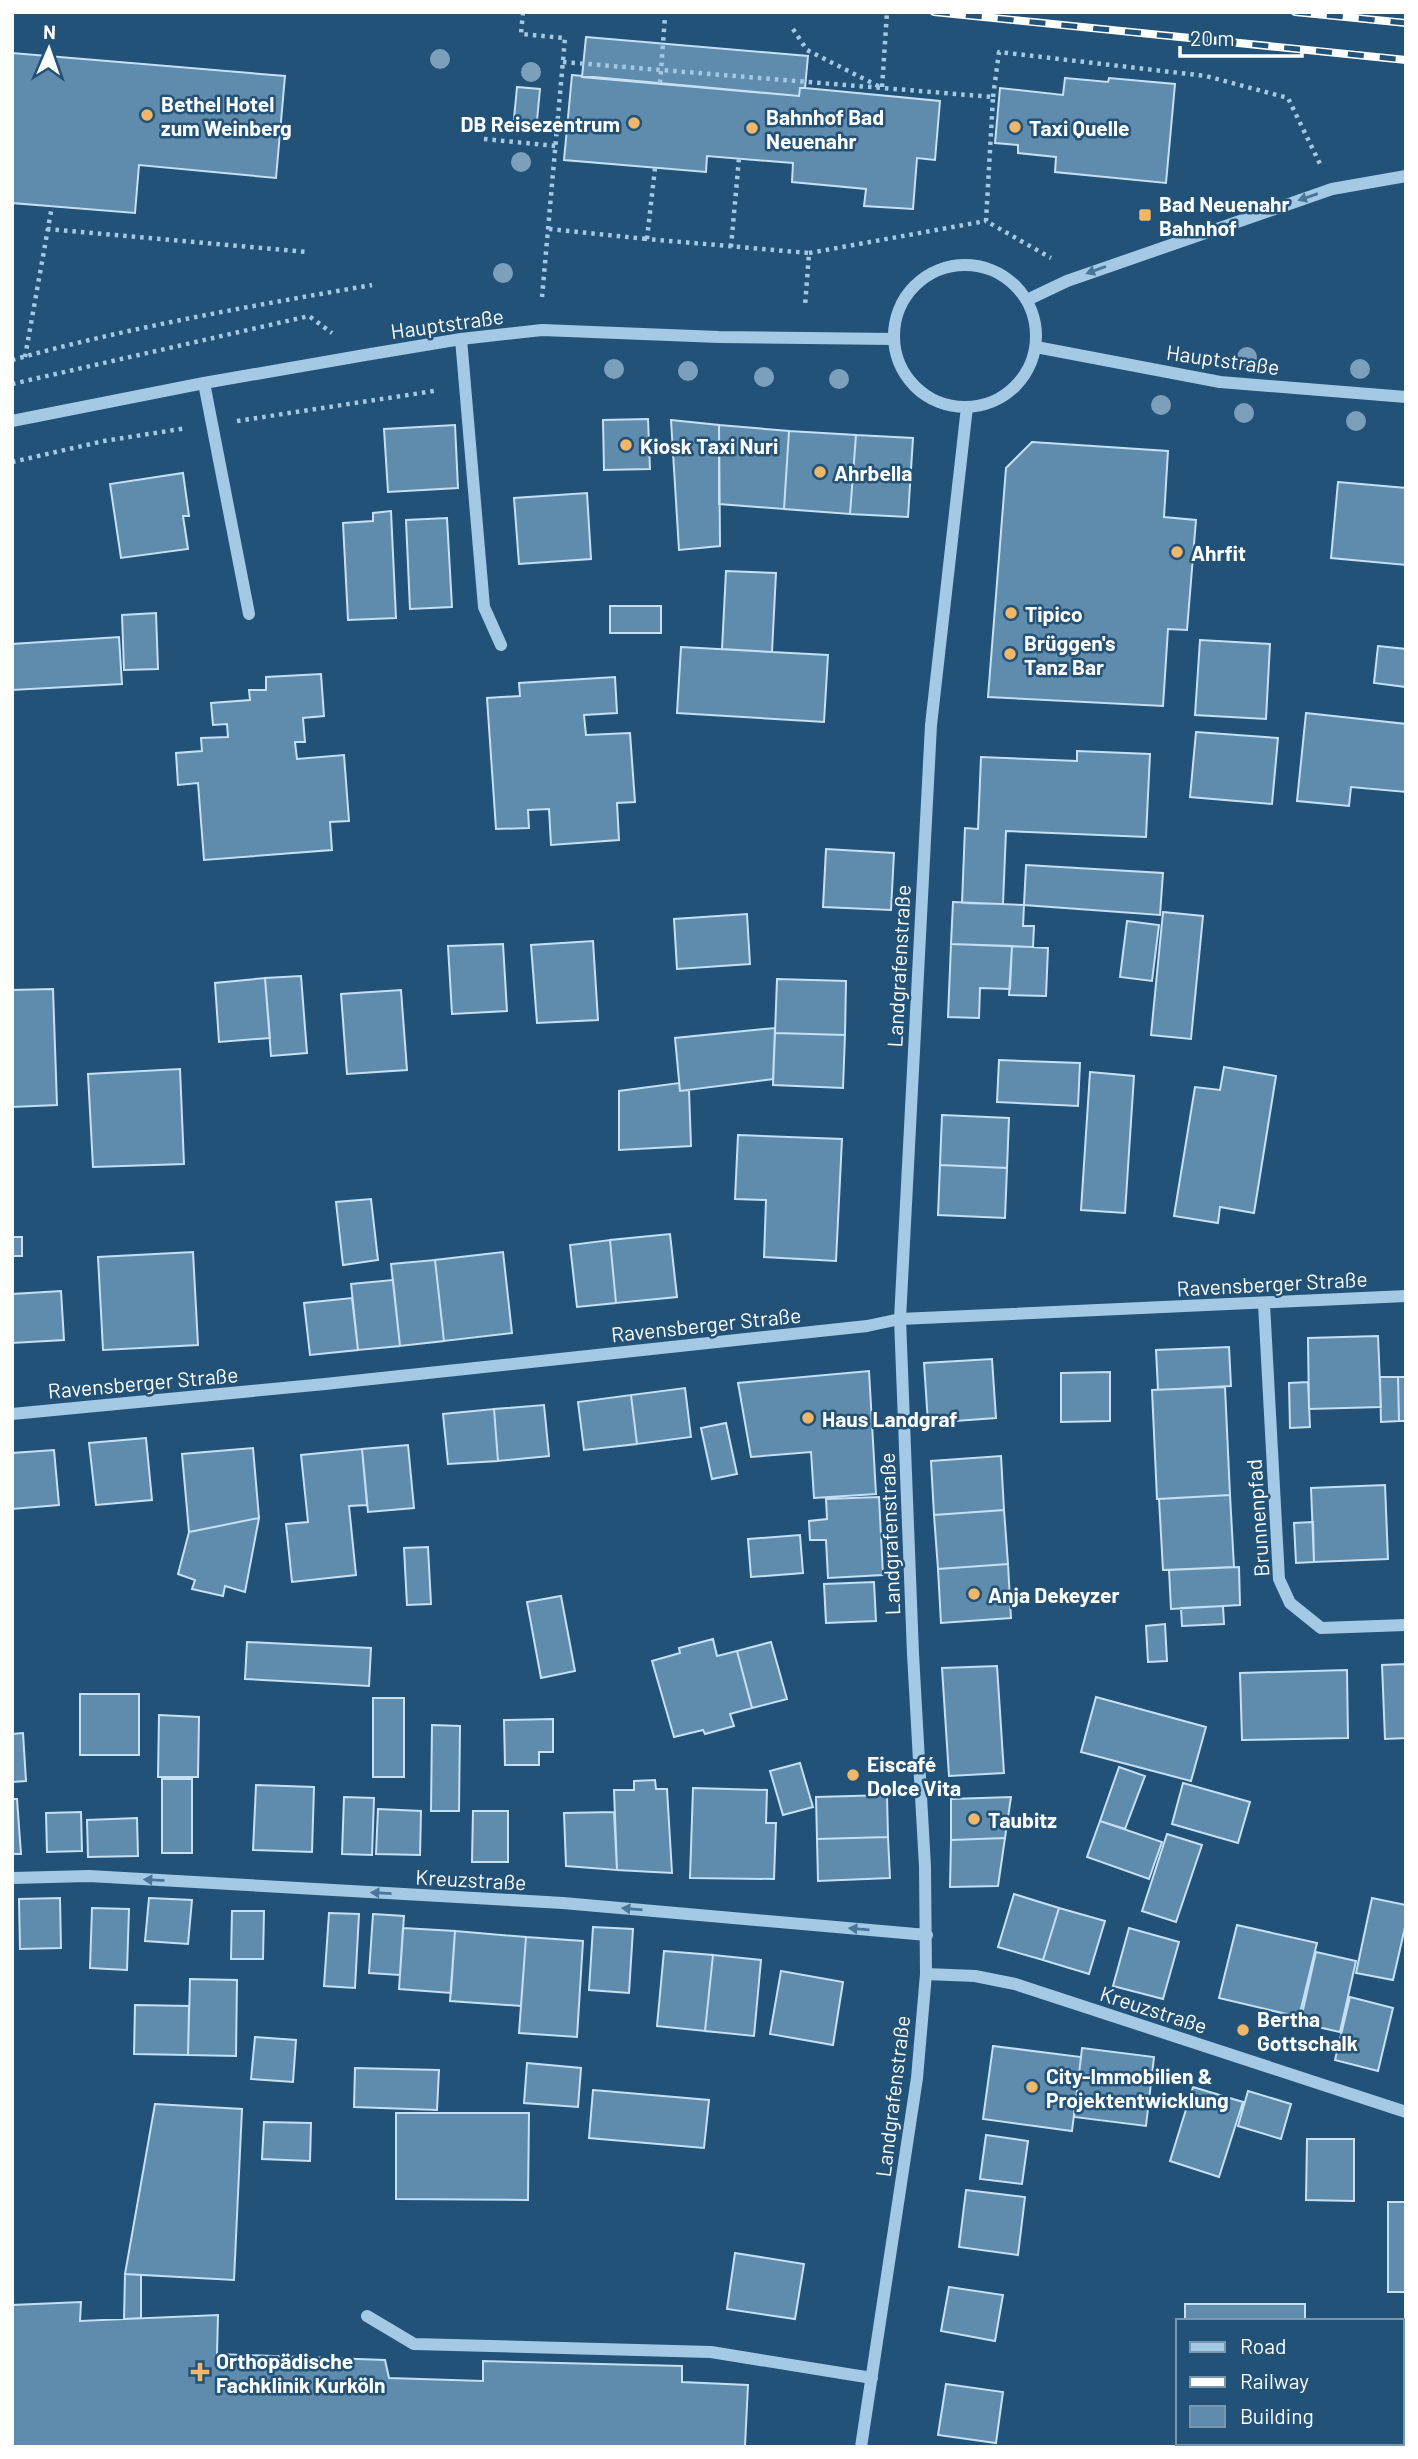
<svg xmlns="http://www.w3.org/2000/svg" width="1418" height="2459" font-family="Barlow,sans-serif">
	<rect width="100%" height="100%" fill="#225278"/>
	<path fill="#5f8cac" stroke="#c6e0f3" stroke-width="2" d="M586 37 808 56 805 88H800L799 96 582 77Z
		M12 53 285 76 276 178 139 165 135 213 12 203Z
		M572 75 799 96 800 88H805L940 101 935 160 917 158 913 209 864 206 866 189 792 182 793 163 707 156 706 172 564 160Z
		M1065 78 1108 82 1109 78 1175 84 1166 183 1055 172 1056 157 1018 153V145L995 143 1000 88 1063 95Z
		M517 87 540 89 536 131 513 129Z
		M648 419 650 469 604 470 603 420Z
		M671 420 719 425 720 546 679 550Z
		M455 425 458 488 388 492 384 429Z
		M719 425 789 431 784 509 719 504Z
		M789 431 856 435 850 514 784 509Z
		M856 435 913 438 908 517 850 514Z
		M1032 442 1168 451 1164 517 1196 520 1187 630 1168 629 1163 706 988 697 1006 468Z
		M183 473 189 516H183L188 549 121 558 110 484Z
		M1338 482 1406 488V565L1331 558Z
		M587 493 591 559 519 564 514 498Z
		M391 511 396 618 348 620 343 523 373 521V513Z
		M447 518 452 607 410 609 406 520Z
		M726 571 776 573 772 652 722 649Z
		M610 606H661V633H610Z
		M156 613 158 669 124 670 122 615Z
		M119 637 122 684 12 690V644Z
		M1200 640 1270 644 1266 719 1195 715Z
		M1378 646 1406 649V687L1374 683Z
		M681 647 828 655 824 722 677 713Z
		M321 674 324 716 303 718 305 742H295L297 759 344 755 349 821 330 822 332 850 204 860 198 783 178 785 176 753 202 751 201 738 228 737 227 724 213 725 211 703 250 700 249 690H266V677Z
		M615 677 617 713 584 715 586 735 630 733 635 802 617 803 619 840 551 845 549 809 528 810 529 828 496 829 487 698 520 696 519 683Z
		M1306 713 1406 724V792L1351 787 1349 806 1297 801Z
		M1196 732 1278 738 1272 804 1190 797Z
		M1077 751 1150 754 1146 837 1006 831 1003 904 962 903 965 828 978 829 981 757 1077 761Z
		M826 849 894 853 891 910 823 907Z
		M1026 865 1163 873 1160 915 1024 905Z
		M953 902 1024 905 1023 926H1034L1033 947 951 944Z
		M1163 912 1203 916 1191 1039 1151 1035Z
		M747 914 750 964 677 969 674 919Z
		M1127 921 1159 925 1152 981 1120 977Z
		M593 941 598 1020 537 1023 531 945Z
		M503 944 507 1011 452 1014 448 946Z
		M951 944 1012 946 1010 989 980 988 979 1018 948 1017Z
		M1012 946 1048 948 1046 996 1009 995Z
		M301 976 307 1053 271 1056 265 978Z
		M265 978 270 1038 219 1042 215 983Z
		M777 979 846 981 845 1035 775 1033Z
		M53 989 57 1105 12 1107V990Z
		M401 990 407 1070 347 1074 341 994Z
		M775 1028 773 1079 680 1091 675 1038Z
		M775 1033 845 1035 843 1088 773 1085Z
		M999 1060 1080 1063 1078 1106 997 1102Z
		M1224 1067 1276 1076 1254 1213 1220 1207 1218 1223 1174 1216 1195 1087 1220 1090Z
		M180 1069 184 1164 93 1167 88 1074Z
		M1090 1072 1134 1076 1125 1213 1081 1210Z
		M679 1083 680 1091 689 1090 691 1146 619 1150V1091Z
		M942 1115 1009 1118 1007 1168 940 1165Z
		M738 1135 842 1139 836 1261 764 1257 766 1200 735 1199Z
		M940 1165 1007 1168 1005 1218 938 1215Z
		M371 1199 378 1260 343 1265 336 1202Z
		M670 1234 677 1297 616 1303 610 1240Z
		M12 1237H22V1256H12Z
		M610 1240 616 1303 577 1307 570 1245Z
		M193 1252 198 1345 103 1350 98 1257Z
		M503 1252 512 1333 444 1341 435 1260Z
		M435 1260 444 1341 400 1346 391 1264Z
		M393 1280 400 1346 358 1350 351 1284Z
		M61 1291 64 1340 12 1343V1294Z
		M352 1298 358 1350 310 1355 304 1303Z
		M1378 1336 1381 1407 1309 1409 1308 1338Z
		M1229 1347 1231 1386 1158 1390 1156 1350Z
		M992 1359 996 1418 928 1423 924 1363Z
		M869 1371 876 1494 814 1498 811 1452 751 1457 738 1383Z
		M1110 1372V1421L1061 1422V1373Z
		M1380 1377H1398L1399 1421 1381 1422Z
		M1398 1377H1406V1421H1399Z
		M1308 1382 1310 1427 1290 1428 1289 1383Z
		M1225 1387 1230 1495 1157 1499 1152 1390Z
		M685 1388 691 1437 637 1444 631 1395Z
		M631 1395 637 1444 584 1450 578 1402Z
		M544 1405 549 1456 498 1461 494 1409Z
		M494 1409 498 1461 448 1464 443 1414Z
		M726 1423 737 1474 712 1479 701 1428Z
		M146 1438 152 1500 96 1505 89 1443Z
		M408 1445 414 1508 368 1512 362 1449Z
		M253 1448 259 1518 189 1532 182 1454Z
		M362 1449 367 1505 349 1506 356 1575 292 1582 286 1524 308 1522 301 1455Z
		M54 1450 59 1505 12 1509V1453Z
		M1001 1456 1004 1510 934 1515 931 1461Z
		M1385 1485 1388 1559 1314 1562 1311 1488Z
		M1230 1495 1234 1567 1163 1570 1159 1499Z
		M879 1497 883 1575 828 1578 826 1540H810L809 1521 827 1519 826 1499Z
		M1004 1510 1008 1564 938 1569 934 1515Z
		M259 1518 245 1592 225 1586 223 1596 192 1589 195 1580 178 1574 189 1532Z
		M1313 1522 1314 1562 1296 1563 1294 1523Z
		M800 1535 803 1573 751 1577 748 1539Z
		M428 1547 431 1604 407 1605 404 1548Z
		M1008 1564 1011 1618 941 1623 938 1569Z
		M1239 1567 1240 1605 1171 1609 1169 1570Z
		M874 1582 876 1621 826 1623 824 1584Z
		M561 1596 575 1671 541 1678 527 1602Z
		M1223 1606 1224 1624 1182 1626 1181 1608Z
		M1165 1624 1167 1661 1148 1662 1146 1626Z
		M713 1639 717 1656 737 1651 752 1708 730 1714 734 1726 705 1734 703 1730 674 1737 652 1661 680 1653 679 1648Z
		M247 1642 371 1648 369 1686 245 1679Z
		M771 1642 787 1699 752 1708 737 1651Z
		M1406 1664V1738L1385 1739 1382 1665Z
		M997 1666 1004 1773 949 1776 942 1668Z
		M1347 1670 1348 1738 1242 1740 1240 1673Z
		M80 1694H139V1755H80Z
		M1096 1697 1206 1727 1191 1781 1081 1752Z
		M373 1698H404V1777H373Z
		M159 1715 199 1717 198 1777H158Z
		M553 1719V1752H539V1765H505L504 1720Z
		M432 1725 460 1726 459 1811H431Z
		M23 1733 26 1781 12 1782V1734Z
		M800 1763 813 1807 783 1815 770 1771Z
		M1119 1767 1145 1776 1125 1829 1100 1821Z
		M162 1779H192V1853H162Z
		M655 1780 656 1789H667L672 1873 617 1870 614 1790H634V1781Z
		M1183 1783 1250 1802 1238 1843 1172 1824Z
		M256 1785 314 1787 312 1852 253 1850Z
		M693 1788 767 1790 766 1823H776L774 1879 690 1878Z
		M887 1795 888 1837 817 1839 816 1797Z
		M344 1797 374 1798 372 1855 342 1854Z
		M1011 1797 1005 1838 951 1840V1799Z
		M12 1799H17L21 1854H12Z
		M378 1809 421 1811 420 1855 376 1854Z
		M473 1811H508V1862H472Z
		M81 1812 82 1851 47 1852 46 1813Z
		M614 1812 617 1870 566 1866 564 1813Z
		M137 1818 138 1856 88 1857 87 1820Z
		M1100 1821 1162 1842 1149 1879 1087 1857Z
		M1167 1834 1202 1845 1176 1922 1142 1911Z
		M888 1837 890 1878 818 1881 817 1839Z
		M1005 1838 998 1886 950 1887 951 1840Z
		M1014 1894 1059 1908 1043 1960 998 1947Z
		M60 1898 61 1948 20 1949 19 1899Z
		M149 1898 192 1900 188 1944 145 1941Z
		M1372 1898 1406 1905V1923L1393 1980 1356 1973Z
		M92 1908 129 1909 127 1970 90 1968Z
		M1059 1908 1105 1921 1089 1974 1043 1960Z
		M232 1911H264L263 1959H231Z
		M329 1913 359 1914 355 1988 324 1986Z
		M373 1914 404 1916 400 1975 369 1973Z
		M1237 1925 1317 1943 1299 2017 1219 1998Z
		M593 1927 633 1929 629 1993 589 1990Z
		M403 1928 455 1931 451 1993 399 1989Z
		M1129 1928 1179 1942 1163 1999 1113 1986Z
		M455 1931 526 1937 521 2006 450 2001Z
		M526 1937 583 1941 577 2037 519 2033Z
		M664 1951 713 1955 705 2031 657 2026Z
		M1316 1952 1356 1961 1340 2032 1300 2023Z
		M713 1955 761 1960 754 2036 705 2031Z
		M781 1971 843 1982 833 2045 770 2034Z
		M190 1979 237 1980 236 2056 188 2055Z
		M1350 1997 1393 2008 1378 2071 1335 2060Z
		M135 2005 189 2006 188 2055 134 2054Z
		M255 2037 296 2040 293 2082 251 2079Z
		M993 2046 1081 2057 1072 2131 983 2119Z
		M1082 2048 1154 2057 1146 2126 1074 2117Z
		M527 2063 581 2068 578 2107 524 2103Z
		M355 2068 439 2070 437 2110 354 2107Z
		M1193 2087 1243 2102 1219 2177 1170 2161Z
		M593 2090 709 2100 704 2148 589 2138Z
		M1248 2091 1291 2104 1281 2139 1238 2126Z
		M155 2104 242 2109 234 2280 125 2274Z
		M396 2113H529L528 2200 396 2199Z
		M264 2122 311 2123 310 2161 262 2159Z
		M986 2135 1028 2141 1022 2184 980 2179Z
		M1307 2139H1354V2201L1306 2200Z
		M966 2190 1025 2197 1018 2255 959 2247Z
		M1388 2202H1406V2292H1388Z
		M735 2253 804 2264 795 2319 727 2309Z
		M125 2274 141 2275V2318L124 2319Z
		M949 2287 1003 2295 995 2341 941 2331Z
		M81 2302 80 2321 218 2315 217 2354 385 2360 389 2378 483 2381V2361L682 2366V2382L748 2385 745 2446 12 2447V2305Z
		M1185 2304H1305V2321H1185Z
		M946 2384 1003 2392 996 2443 938 2435Z
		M1194 2443H1287V2447H1194Z"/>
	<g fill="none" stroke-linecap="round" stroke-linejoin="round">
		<path stroke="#a4c9e4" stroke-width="4.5" stroke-dasharray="3.5 5" stroke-linecap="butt" d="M523 12 521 34 565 38 542 297
			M793 29 807 50 882 88 887 12
			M563 62 993 97 986 221 1051 258
			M660 83 665 17
			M993 97 999 52 1206 76 1288 98 1321 166
			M484 139 556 146
			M655 168 647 239 809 253 805 306
			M47 229 306 252
			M549 229 647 239
			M731 247 739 158
			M809 253 986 221
			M25 357 52 206
			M12 360C130 327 251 306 372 285
			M12 384 309 316 332 333
			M237 421 434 391
			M12 462 104 441 187 428"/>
		<path stroke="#a4c9e4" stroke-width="12" d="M894 336a71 71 0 1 1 142 0a71 71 0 1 1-142 0Z
			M1027 300 1067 281 1332 189 1406 176
			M461 339 484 607 501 645
			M1036 347 1220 382 1406 397
			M204 383 249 614
			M12 421 204 383 365 355 461 339 542 330 719 337 894 339
			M1264 1304 1279 1579 1290 1603 1321 1628 1406 1625
			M12 1414 325 1384 867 1326 900 1319 1406 1296
			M12 1878 89 1876 563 1903 927 1935
			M926 1974 975 1976 1015 1984 1406 2112
			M367 2316 414 2344 711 2352 872 2378
			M861 2447 917 2078 926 1974 925 1867 913 1654 900 1319 931 725 967 407"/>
		<defs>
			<path id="rail" d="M934 12 1406 60
				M1295 12 1406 23"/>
		</defs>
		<use href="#rail" stroke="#fff" stroke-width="8"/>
		<use href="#rail" stroke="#225278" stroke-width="5" stroke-dasharray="16" stroke-linecap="butt"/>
	</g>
	<g fill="#7ca0bc">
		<circle cx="440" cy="59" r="10"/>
		<circle cx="531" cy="72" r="10"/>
		<circle cx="521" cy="162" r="10"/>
		<circle cx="503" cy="273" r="10"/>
		<circle cx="1247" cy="357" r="10"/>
		<circle cx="614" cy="369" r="10"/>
		<circle cx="1360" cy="369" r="10"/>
		<circle cx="688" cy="371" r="10"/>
		<circle cx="764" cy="377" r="10"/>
		<circle cx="839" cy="379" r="10"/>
		<circle cx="1161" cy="405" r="10"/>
		<circle cx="1244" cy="413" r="10"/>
		<circle cx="1356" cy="421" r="10"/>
	</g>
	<defs><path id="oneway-solid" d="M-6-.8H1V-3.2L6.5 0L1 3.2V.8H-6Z" transform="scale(1.75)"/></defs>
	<g fill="#497698">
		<use href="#oneway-solid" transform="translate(1308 197) rotate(161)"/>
		<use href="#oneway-solid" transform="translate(1096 270) rotate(160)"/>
		<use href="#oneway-solid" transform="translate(154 1880) rotate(-177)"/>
		<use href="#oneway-solid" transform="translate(381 1893) rotate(-177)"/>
		<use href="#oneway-solid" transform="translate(632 1909) rotate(-175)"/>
		<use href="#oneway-solid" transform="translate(859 1929) rotate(-175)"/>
	</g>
	<g fill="#efb767" stroke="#225278" stroke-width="2.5">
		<circle cx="147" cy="115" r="7"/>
		<circle cx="634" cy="123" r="7"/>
		<circle cx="1015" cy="127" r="7"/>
		<circle cx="752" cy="128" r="7"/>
		<rect x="1138" y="208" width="14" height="14" rx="3.5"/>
		<circle cx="626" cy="445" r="7"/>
		<circle cx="820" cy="472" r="7"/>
		<circle cx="1177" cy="552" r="7"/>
		<circle cx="1011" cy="613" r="7"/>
		<circle cx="1010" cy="654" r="7"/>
		<circle cx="808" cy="1418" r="7"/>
		<circle cx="974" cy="1594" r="7"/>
		<circle cx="853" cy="1775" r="7"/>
		<circle cx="974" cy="1819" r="7"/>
		<circle cx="1243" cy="2030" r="7"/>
		<circle cx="1032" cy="2087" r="7"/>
		<path d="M196.5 2361.5h7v7h7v7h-7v7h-7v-7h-7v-7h7z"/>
	</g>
	<g text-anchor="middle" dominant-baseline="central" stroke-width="5" stroke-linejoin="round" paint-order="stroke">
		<g font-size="21" font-weight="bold" fill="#fff" stroke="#225278" text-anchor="start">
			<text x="161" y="103">Bethel Hotel<tspan x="161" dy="24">zum Weinberg</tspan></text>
			<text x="766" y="116">Bahnhof Bad<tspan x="766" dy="24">Neuenahr</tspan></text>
			<text x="620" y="123" text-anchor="end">DB Reisezentrum</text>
			<text x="1029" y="127">Taxi Quelle</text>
			<text x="1159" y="203">Bad Neuenahr<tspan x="1159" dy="24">Bahnhof</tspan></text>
			<text x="640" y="445">Kiosk Taxi Nuri</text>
			<text x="834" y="472">Ahrbella</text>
			<text x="1191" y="552">Ahrfit</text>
			<text x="1025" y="613">Tipico</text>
			<text x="1024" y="642">Brüggen's<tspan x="1024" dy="24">Tanz Bar</tspan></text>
			<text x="822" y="1418">Haus Landgraf</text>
			<text x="988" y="1594">Anja Dekeyzer</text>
			<text x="867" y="1763">Eiscafé<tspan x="867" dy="24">Dolce Vita</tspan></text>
			<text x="988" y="1819">Taubitz</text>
			<text x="1257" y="2018">Bertha<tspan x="1257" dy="24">Gottschalk</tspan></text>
			<text x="1046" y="2075">City-Immobilien &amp;<tspan x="1046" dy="24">Projektentwicklung</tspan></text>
			<text x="216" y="2360">Orthopädische<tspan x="216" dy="24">Fachklinik Kurköln</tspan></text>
		</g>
		<g font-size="21" fill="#fff" stroke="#225278">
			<text transform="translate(447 323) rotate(-8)">Hauptstraße</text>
			<text transform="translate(1223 359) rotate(8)">Hauptstraße</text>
			<text transform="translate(898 966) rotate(-87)">Landgrafenstraße</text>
			<text transform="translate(1272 1283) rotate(-3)">Ravensberger Straße</text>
			<text transform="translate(706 1324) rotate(-6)">Ravensberger Straße</text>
			<text transform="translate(143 1382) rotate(-5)">Ravensberger Straße</text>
			<text transform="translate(1257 1518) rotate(-94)">Brunnenpfad</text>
			<text transform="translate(889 1534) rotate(-92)">Landgrafenstraße</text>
			<text transform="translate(471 1879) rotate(3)">Kreuzstraße</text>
			<text transform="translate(1154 2009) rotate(18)">Kreuzstraße</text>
			<text transform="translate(892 2096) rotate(-83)">Landgrafenstraße</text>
		</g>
	</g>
	<rect width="1418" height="2459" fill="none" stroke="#ffffff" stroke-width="28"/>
	<rect x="1176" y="2319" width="228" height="126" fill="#225278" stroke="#7a97ae" stroke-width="2"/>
	<rect x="1190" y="2342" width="35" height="10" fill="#a4c9e4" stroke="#7a97ae" stroke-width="2"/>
	<text x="1240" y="2354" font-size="21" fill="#ffffff">Road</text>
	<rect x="1190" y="2377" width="35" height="10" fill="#ffffff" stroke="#7a97ae" stroke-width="2"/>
	<text x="1240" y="2389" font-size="21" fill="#ffffff">Railway</text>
	<rect x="1190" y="2406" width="35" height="21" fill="#5f8cac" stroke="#7a97ae" stroke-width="2"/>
	<text x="1240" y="2424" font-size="21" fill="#ffffff">Building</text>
	<g transform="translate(49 49) rotate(2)" stroke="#225278" stroke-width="5" paint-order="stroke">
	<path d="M0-5L12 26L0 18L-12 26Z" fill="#ffffff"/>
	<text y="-10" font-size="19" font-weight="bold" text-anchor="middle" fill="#ffffff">N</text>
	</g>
	<path d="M1180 46v10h122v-10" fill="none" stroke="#ffffff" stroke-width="3.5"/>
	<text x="1190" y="46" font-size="21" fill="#ffffff" stroke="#225278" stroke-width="5" paint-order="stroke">20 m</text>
</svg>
